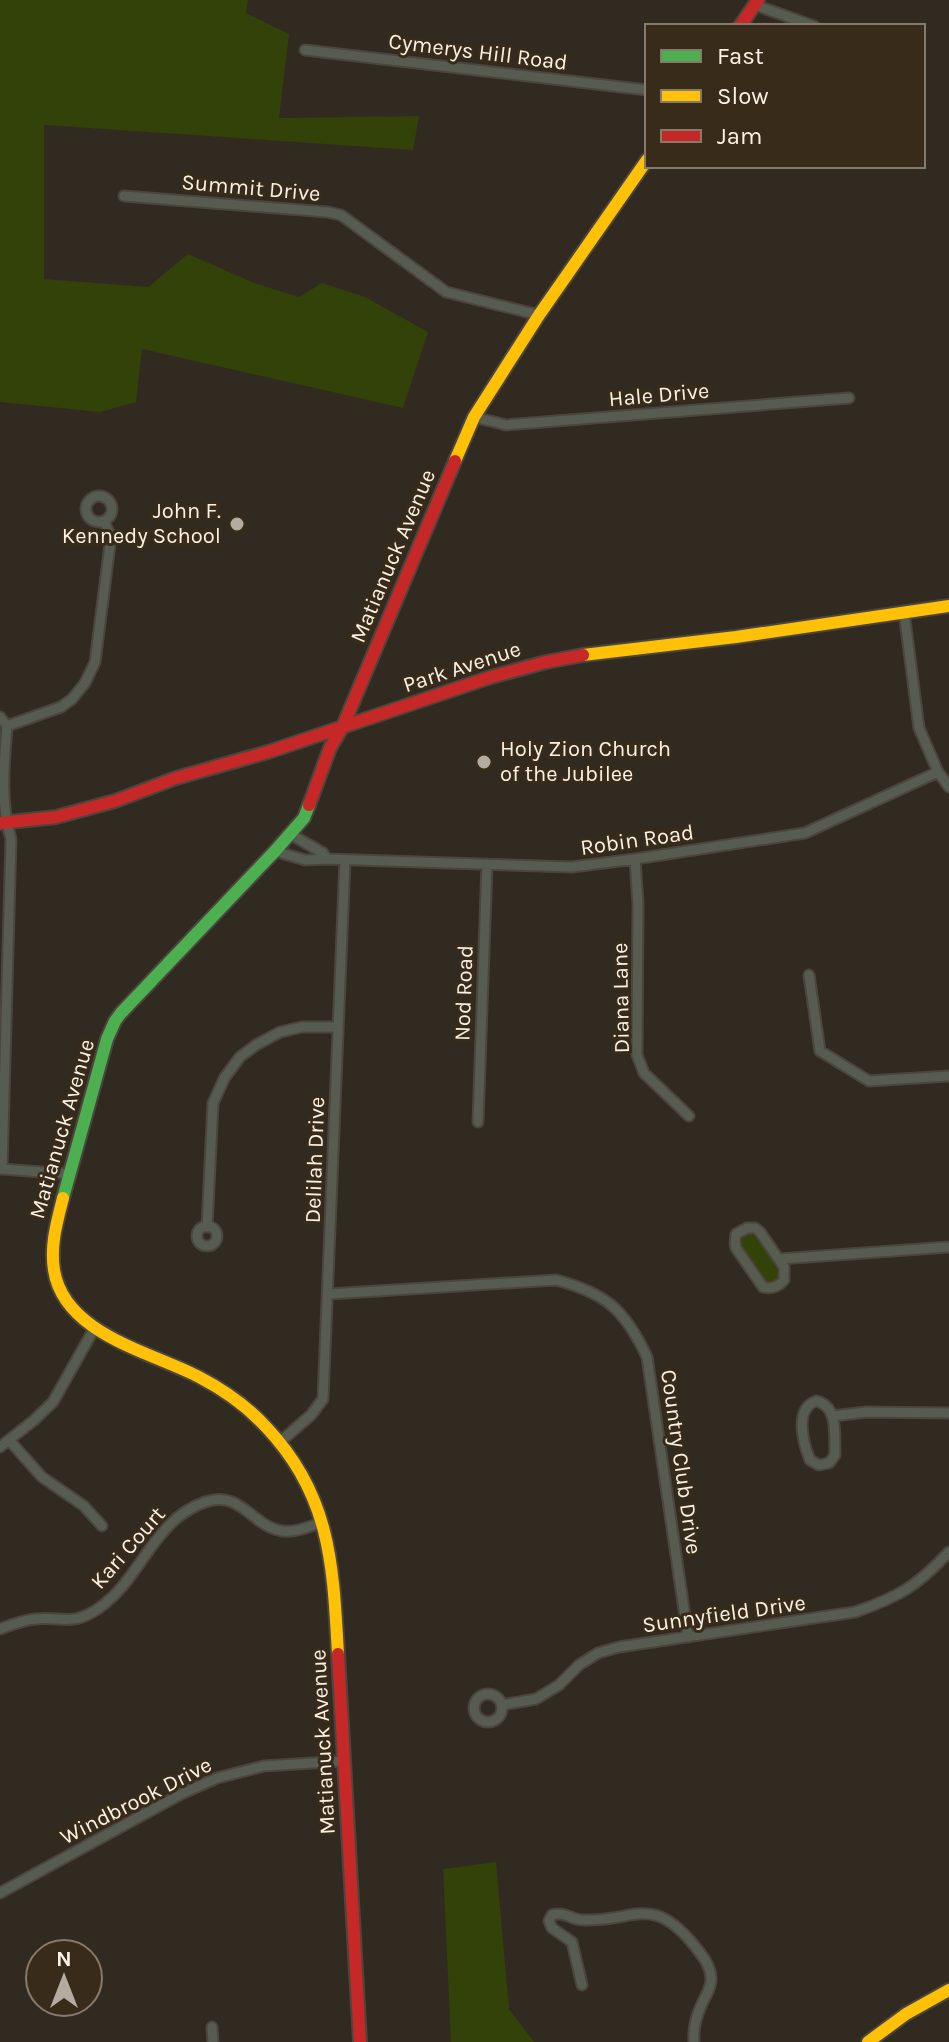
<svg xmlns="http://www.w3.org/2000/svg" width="949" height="2042" font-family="Karla,sans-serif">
	<rect width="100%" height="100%" fill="#312a20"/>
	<path fill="#324209" d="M0 0H248L246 13 289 34 279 118 419 116 413 150 44 125V279L148 287 188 254 254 283 299 297 322 283 365 297 428 332 403 408 142 349 136 402 100 412 0 402Z
		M751 1231 757 1234 779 1265 781 1275 779 1281 768 1284 764 1282 739 1246V1237Z
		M496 1862 509 2009 534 2042H451L443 1869Z"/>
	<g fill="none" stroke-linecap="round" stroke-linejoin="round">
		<defs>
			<path id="street" d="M755 5 814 26
				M305 50 647 90
				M124 196 327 212 341 215 446 292 539 315
				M474 417 506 425 849 398
				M86 509a13 13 0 1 1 26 0a13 13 0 1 1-26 0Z
				M904 612 919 728 938 772 949 787
				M0 717 7 726C4 764 0 802 11 839L2 1169 69 1174
				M7 726 61 707 72 699 85 683 95 662 111 537 104 521
				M290 834 323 853 327 859
				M275 851 305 860 327 859 572 867 635 859 805 833 938 772
				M635 859 638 904 637 1055 644 1073 689 1116
				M809 975 820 1051 869 1081 949 1076
				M478 1122 487 864
				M197 1236a10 10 0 1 1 20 0a10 10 0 1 1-20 0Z
				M207 1227 213 1103 225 1077 240 1057 256 1045 280 1032 302 1027H338
				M747 1228H755L760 1232 784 1267V1280C778 1287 772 1289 763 1287L736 1248 735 1243 736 1234Z
				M779 1259 949 1247
				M329 1294 556 1280C606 1293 625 1310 647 1357L688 1637
				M816 1401C839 1406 834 1435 835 1455L829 1463 819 1465 810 1460C803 1443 794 1409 816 1401Z
				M833 1416 866 1412 949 1413
				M9 1440 42 1477 84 1506 102 1526
				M280 1442 311 1415 323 1399 345 860
				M0 1447 33 1421 53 1402 94 1329
				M0 1629C11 1625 23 1620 35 1619 63 1616 72 1627 99 1608 142 1578 153 1520 205 1502 242 1490 251 1526 282 1531 296 1533 310 1526 323 1522
				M474 1708a14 14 0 1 1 28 0a14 14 0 1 1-28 0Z
				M502 1705 536 1699 559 1685 579 1665 598 1653 619 1647 855 1612C899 1597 917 1586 949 1552
				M0 1893 181 1794 217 1778 264 1766 344 1761
				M582 1985 572 1942 552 1928 549 1921 552 1915C564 1911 570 1919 582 1920 636 1922 651 1893 694 1945 701 1954 710 1964 711 1977 712 1988 705 1996 701 2006 696 2017 693 2030 694 2042
				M212 2027 213 2042"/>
			<path id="fast" d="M63 1198 107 1039 115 1021 121 1013 275 851 304 818 309 805"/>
			<path id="slow" d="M455 461 474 417 539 315 647 160
				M583 655 736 637 949 606
				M63 1198C57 1222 50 1245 54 1270 64 1334 151 1352 199 1377 224 1390 248 1407 267 1428 331 1496 333 1566 338 1654
				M868 2042 906 2014 949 1990"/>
			<path id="jam" d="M740 26 758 0
				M309 805 330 748 343 726 455 461
				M0 823 56 817 115 801 176 778 268 752 491 677 546 662 583 655
				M338 1654 360 2042"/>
		</defs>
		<use href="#street" stroke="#4c453e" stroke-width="13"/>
		<use href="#fast" stroke="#4c453e" stroke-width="16"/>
		<use href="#slow" stroke="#4c453e" stroke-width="16"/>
		<use href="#jam" stroke="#4c453e" stroke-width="16"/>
		<use href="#street" stroke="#575c51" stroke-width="9"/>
		<use href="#fast" stroke="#4caf50" stroke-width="12"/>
		<use href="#slow" stroke="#ffc107" stroke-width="12"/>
		<use href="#jam" stroke="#c62828" stroke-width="12"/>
	</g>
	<g fill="#b4aca1" stroke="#382b19" stroke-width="3">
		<circle cx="237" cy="524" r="8"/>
		<circle cx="484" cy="762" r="8"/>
	</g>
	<g text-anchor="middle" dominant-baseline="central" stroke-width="6" stroke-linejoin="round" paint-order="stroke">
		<g font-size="22" fill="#fbf2e7" stroke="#382b19">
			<text transform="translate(478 52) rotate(7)">Cymerys Hill Road</text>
			<text transform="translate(251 188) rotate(5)">Summit Drive</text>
			<text transform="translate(659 395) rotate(-5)">Hale Drive</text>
			<text transform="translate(393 556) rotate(-67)">Matianuck Avenue</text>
			<text transform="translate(462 667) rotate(-18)">Park Avenue</text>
			<text transform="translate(637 840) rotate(-8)">Robin Road</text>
			<text transform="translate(464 993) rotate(-88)">Nod Road</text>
			<text transform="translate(621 998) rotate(-91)">Diana Lane</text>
			<text transform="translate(62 1129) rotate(-74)">Matianuck Avenue</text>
			<text transform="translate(315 1160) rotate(-88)">Delilah Drive</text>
			<text transform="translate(681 1462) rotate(82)">Country Club Drive</text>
			<text transform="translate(128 1548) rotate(-49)">Kari Court</text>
			<text transform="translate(724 1614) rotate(-8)">Sunnyfield Drive</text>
			<text transform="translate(323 1742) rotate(-93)">Matianuck Avenue</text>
			<text transform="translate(136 1801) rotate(-27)">Windbrook Drive</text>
		</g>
		<g font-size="22" fill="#fbf2e7" stroke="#382b19" text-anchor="end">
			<text x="221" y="511">John F.<tspan x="221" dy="25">Kennedy School</tspan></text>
			<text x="500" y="749" text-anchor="start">Holy Zion Church<tspan x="500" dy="25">of the Jubilee</tspan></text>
		</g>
	</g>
	<rect x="645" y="24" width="280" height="144" fill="#382b19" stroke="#867b6b" stroke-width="2"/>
	<rect x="661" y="50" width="40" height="12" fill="#4caf50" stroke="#867b6b" stroke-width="2"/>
	<text x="717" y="64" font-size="24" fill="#fbf2e7">Fast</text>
	<rect x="661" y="90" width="40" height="12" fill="#ffc107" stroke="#867b6b" stroke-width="2"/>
	<text x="717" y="104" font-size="24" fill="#fbf2e7">Slow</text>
	<rect x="661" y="130" width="40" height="12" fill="#c62828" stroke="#867b6b" stroke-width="2"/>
	<text x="717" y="144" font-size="24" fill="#fbf2e7">Jam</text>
	<g transform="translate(64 1978)"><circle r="38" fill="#382b19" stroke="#867b6b" stroke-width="2"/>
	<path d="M0-6L14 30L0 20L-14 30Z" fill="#b4aca1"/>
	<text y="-12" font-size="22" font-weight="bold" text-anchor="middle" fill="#fbf2e7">N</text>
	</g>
</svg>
